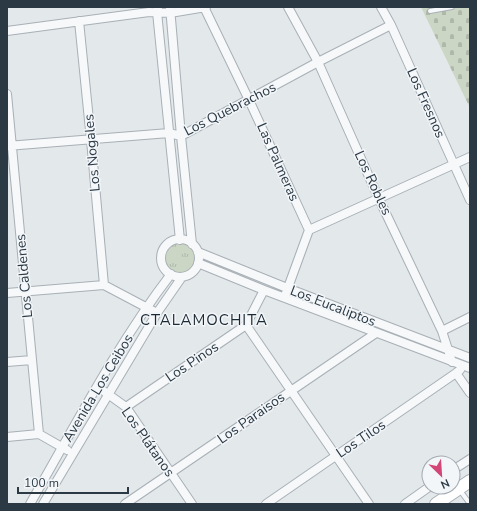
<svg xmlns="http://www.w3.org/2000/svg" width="477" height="511" font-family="'Nunito Sans',sans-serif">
	<defs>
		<pattern id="cemetery-stones" width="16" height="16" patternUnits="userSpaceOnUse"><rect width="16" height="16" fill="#ccd6c4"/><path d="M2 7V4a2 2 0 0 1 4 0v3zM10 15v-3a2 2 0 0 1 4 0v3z" fill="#afb8aa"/></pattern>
		<pattern id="park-tufts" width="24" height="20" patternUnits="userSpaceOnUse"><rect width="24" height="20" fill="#ccd6c4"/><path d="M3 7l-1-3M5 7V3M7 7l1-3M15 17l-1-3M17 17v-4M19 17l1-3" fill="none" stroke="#afb8aa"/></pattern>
	</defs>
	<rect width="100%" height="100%" fill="#e3e8eb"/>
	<path fill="url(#cemetery-stones)" d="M421 7H470V108Z"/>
	<path fill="url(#park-tufts)" d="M161 258a19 19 0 1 1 38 0a19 19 0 1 1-38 0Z"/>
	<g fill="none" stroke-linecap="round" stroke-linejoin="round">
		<defs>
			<path id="service" d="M430 11 452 7
				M459 489 470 504"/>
			<path id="minor" d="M158 7 157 12 180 240
				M170 7 181 136 192 244
				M204 7 249 100 309 230
				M288 7 318 62 379 199 442 331 452 362
				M381 7 391 25 470 200
				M79 21 91 140 104 285
				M7 31 149 12 170 13 206 7
				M7 94 39 434
				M7 146 169 133 181 136 318 62 391 25
				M161 258a19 19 0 1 1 38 0a19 19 0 1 1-38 0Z
				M198 252 287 288 470 358
				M198 263 264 290 470 368
				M7 293 104 285 157 313
				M286 293 309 230 470 157
				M246 325 369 504
				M442 331 470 317
				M7 362 32 360
				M460 370 456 373 470 393
				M98 387 126 407 192 504
				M126 407 246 325 264 290
				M7 437 39 434 67 450
				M453 470 470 459
				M30 504C75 426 116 346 171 274
				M43 504 157 313 182 277
				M125 504 376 333
				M266 504 456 373
				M405 504 429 487"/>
			<path id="secondary" d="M436 504 470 481"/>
		</defs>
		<use href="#service" stroke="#a8b0b6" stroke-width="6"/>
		<use href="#minor" stroke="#a8b0b6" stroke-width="10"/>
		<use href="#secondary" stroke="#a8b0b6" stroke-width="14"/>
		<use href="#service" stroke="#f6f8f9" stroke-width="4"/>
		<use href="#minor" stroke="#f6f8f9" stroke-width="8"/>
		<use href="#secondary" stroke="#fff" stroke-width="12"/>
	</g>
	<g text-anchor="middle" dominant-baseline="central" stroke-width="3" stroke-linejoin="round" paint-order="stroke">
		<g font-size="14" fill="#2a3944" stroke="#f3f6f9">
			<text transform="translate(426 103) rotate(66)">Los Fresnos</text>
			<text transform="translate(230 109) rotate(-27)">Los Quebrachos</text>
			<text transform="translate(92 153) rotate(-95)">Los Nogales</text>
			<text transform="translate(278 162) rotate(66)">Las Palmeras</text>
			<text transform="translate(373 183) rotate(65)">Los Robles</text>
			<text transform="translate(24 276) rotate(-95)">Los Caldenes</text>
			<text transform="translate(333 306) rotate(21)">Los Eucaliptos</text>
			<text transform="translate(192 362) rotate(-34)">Los Pinos</text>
			<text transform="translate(98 388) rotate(-59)">Avenida Los Ceibos</text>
			<text transform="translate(251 418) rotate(-35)">Los Paraisos</text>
			<text transform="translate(361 439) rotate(-34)">Los Tilos</text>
			<text transform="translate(148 442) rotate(55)">Los Plátanos</text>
		</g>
		<g font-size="15" letter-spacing="1" fill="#1c2a35" stroke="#f3f6f9">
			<text x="204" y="320">CTALAMOCHITA</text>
		</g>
	</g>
	<rect width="477" height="511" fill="none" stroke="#2a3944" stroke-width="16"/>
	<g transform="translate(441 475) rotate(155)"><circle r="19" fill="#f3f6f9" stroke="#a3aab1"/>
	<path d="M0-3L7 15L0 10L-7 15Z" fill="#d24778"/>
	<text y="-6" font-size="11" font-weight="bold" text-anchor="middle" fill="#2a3944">N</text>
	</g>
	<path d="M18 487v6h110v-6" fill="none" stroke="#2a3944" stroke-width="2"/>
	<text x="24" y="487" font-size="12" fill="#2a3944" stroke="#f3f6f9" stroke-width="3" paint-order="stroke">100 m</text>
</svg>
